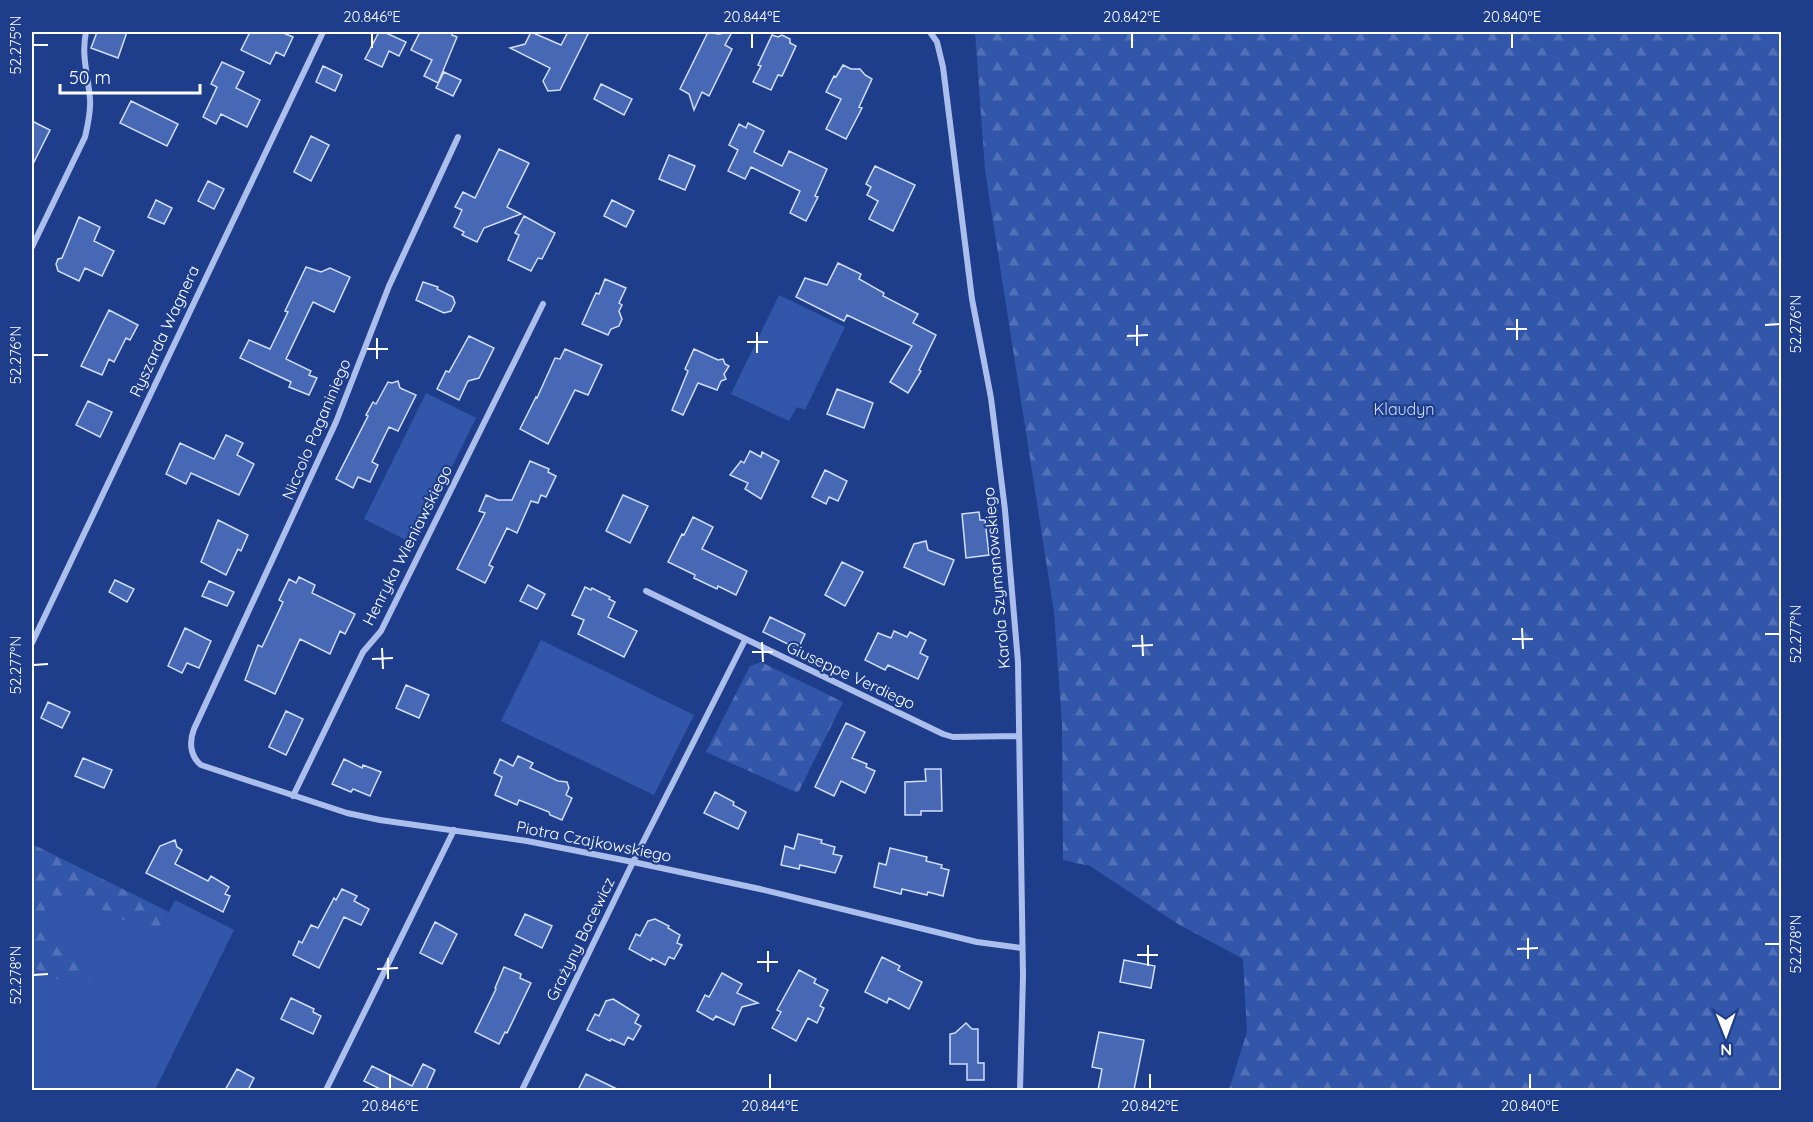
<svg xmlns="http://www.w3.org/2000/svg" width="1813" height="1122" font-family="Quicksand,sans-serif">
	<defs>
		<pattern id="forest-firs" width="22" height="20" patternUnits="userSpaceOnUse" patternTransform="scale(1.5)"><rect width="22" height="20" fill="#3257aa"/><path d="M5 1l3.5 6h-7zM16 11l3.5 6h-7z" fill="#5170b7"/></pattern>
	</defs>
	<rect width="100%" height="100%" fill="#1e3e8c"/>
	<path fill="#3257aa" d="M779 295 845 327 805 410 797 407 789 421 731 394Z
		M426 393 476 418 414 544 364 519Z
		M541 640 694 715 654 795 501 721Z
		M54 897 77 898 157 936 175 900 234 930 155 1090H32V967L67 984 91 962 61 945 45 914Z"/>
	<path fill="url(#forest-firs)" d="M975 32H1781V1090H1229L1247 1032 1243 959 1178 924 1090 866 1063 860 1062 724 1054 612 985 170Z
		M761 662 843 702 798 793 706 752 750 666Z
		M32 844 169 912 157 936 77 898 54 897 45 914 61 945 91 962 94 973 85 983 67 984 32 967Z"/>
	<path fill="#4768b4" stroke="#d1ddf9" stroke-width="1.5" d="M97 32H127L118 58 91 48Z
		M250 32H281L293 37 284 56 276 52 270 64 241 50Z
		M379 32H384L406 42 399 56 389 51 382 67 365 59Z
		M420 32H453L452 35 457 37 438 83 424 76 432 60 411 50Z
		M531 32 561 45 568 32H589L560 90 548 91 543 81 550 68 510 48 525 44Z
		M708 32 718 34 732 32 725 45 732 49 709 96 702 92 694 110 689 94 680 89Z
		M772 35 778 37 782 35 790 39V43L796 46 782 76 778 75 771 90 753 82 761 66 758 65Z
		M222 62 244 72 236 88 260 100 247 127 221 114 216 124 203 117 217 87 211 84Z
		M843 65 851 69H860L865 75 872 79 859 107 862 108 846 139 826 129 841 99 826 92 834 76 836 77Z
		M323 66 342 75 335 91 316 82Z
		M444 72 461 80 453 96 436 88Z
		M601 84 632 99 624 115 594 99Z
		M131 101 178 124 167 146 120 123Z
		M32 121 50 130 32 166Z
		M748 123 764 131 754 152 782 166 789 151 827 169 815 196 818 197 806 221 790 213 800 191 751 167 745 179 728 171 738 150 729 145 739 124 746 128Z
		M311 136 329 145 311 181 294 172Z
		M499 149 529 163 507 207 521 214 484 228 477 242 462 235 464 232 454 227 462 210 455 207 463 192 475 198Z
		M669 155 695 166 685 190 659 179Z
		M875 166 915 185 893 231 869 219 878 201 867 195 871 187 866 184Z
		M208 181 224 189 214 209 198 201Z
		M156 200 172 208 164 224 148 217Z
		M612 200 634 211 626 227 604 216Z
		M524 216 555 233 542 259 538 258 531 271 508 260 519 235 515 233Z
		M79 217 100 227 94 241 114 251 102 276 85 268 79 281 58 271 56 264 58 259 62 258Z
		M838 263 861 274 859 279 884 293 883 296 918 314 913 323 936 335 919 370 921 371 908 393 890 382 912 346 847 315 844 321 796 297 805 278 827 285Z
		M306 267 321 272 330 268 350 277 334 312 313 302 286 359 311 371 309 375 317 378 309 395 289 387 291 382 240 358 249 340 270 349 288 312 285 311Z
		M605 279 626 288 619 303 622 305 619 311 622 319 619 326 611 329 608 335 582 324 596 293 599 294Z
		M423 282 438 287 437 289 453 297 455 303 451 311 444 313 416 300Z
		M109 310 138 325 130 340 126 338 114 362 109 359 102 375 81 366Z
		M469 336 494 348 479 378 468 381 459 400 437 389 446 371 449 372Z
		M565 349 602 365 588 395 575 390 548 444 520 429 536 397 537 398 555 358 560 359Z
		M694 349 718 360 723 359 725 364 729 366 724 374 726 379 721 381 717 390 698 383 683 415 672 410 688 371 685 369Z
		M398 381 400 388 416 395 398 431 389 427 372 462 378 465 370 482 358 477 353 488 336 479 368 416 366 415 373 402 376 404 388 382 392 383Z
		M837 389 873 403 864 428 827 414Z
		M88 401 112 412 100 437 76 425Z
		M226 435 243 443 237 455 254 464 239 495 191 473 186 484 166 474 180 443 214 459Z
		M750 451 761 457 762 452 779 461 761 499 745 489 748 483 730 475 741 461 744 463Z
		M530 461 549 469 548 472 556 476 546 497 541 495 538 503 531 501 517 533 507 528 489 565 493 567 485 583 457 569 485 513 479 511 486 495 498 500H512Z
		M825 470 847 481 838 501 829 497 826 504 812 497Z
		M623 495 648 506 630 543 606 531Z
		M979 512 980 520H985L989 555 966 558 962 514Z
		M693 517 713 527 702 549 747 571 736 595 718 586 717 589 694 578 695 575 668 562 682 534 684 535Z
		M218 520 248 535 241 551 238 549 226 575 201 562Z
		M926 541 928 550 954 560 944 585 904 567 914 544Z
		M842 562 863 572 845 606 825 595Z
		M299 577 315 585 312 593 355 614 345 634 340 631 330 654 300 639 275 694 245 680 258 645 262 647 283 602 279 600 289 579 296 583Z
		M115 580 134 589 127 602 109 592Z
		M209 581 234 592 227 606 202 596Z
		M528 585 545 594 537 609 520 601Z
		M585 587 591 590 592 588 610 597 609 599 615 602 608 617 637 631 624 657 578 634 584 620 572 615Z
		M770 617 805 634 798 649 763 632Z
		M185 628 211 641 199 668 187 663 182 673 168 666Z
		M894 631 907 637 910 632 926 640 920 653 928 657 918 679 888 665 885 670 865 660 878 633 891 638Z
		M406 685 429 695 419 718 396 708Z
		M48 702 70 712 62 728 41 718Z
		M286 711 303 719 286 755 269 747Z
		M846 723 865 732 852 758 867 764 866 767 875 771 865 793 841 781 834 796 815 787Z
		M518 756 533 763 530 768 558 781 567 782 569 788 566 795 572 798 562 820 550 815 549 812 519 800 517 805 495 795 502 777 494 773 500 759 513 766Z
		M83 758 112 770 104 788 75 776Z
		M344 759 362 768 363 765 381 772 370 796 353 789 351 792 332 784Z
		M925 769H941L942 811H921V815H905V782L926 781Z
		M715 792 734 802 733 805 746 812 738 829 704 813Z
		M798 834 822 840 821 843 835 847 833 854 842 856 835 873 800 865 799 869 781 865 785 846 794 849Z
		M175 840 177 847 182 850 175 864 208 881 211 876 229 887 225 894 230 896 223 912 146 873 160 846Z
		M890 848 927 857 926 861 942 865 941 868 949 870 943 896 928 892 927 895 902 889 901 894 874 887 879 863 886 865Z
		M342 889 357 896 354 901 369 909 361 925 344 917 319 968 293 955 299 941 302 943 311 925 318 928 334 898 336 900Z
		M525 914 552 926 542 948 515 935Z
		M655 919 669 926 668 928 680 935 677 943 682 945 674 959 669 957 665 965 652 958 651 961 629 949 636 934 640 936 648 921Z
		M435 922 457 934 442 964 420 953Z
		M882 957 900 966 898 970 922 982 909 1009 889 998 887 1003 865 992Z
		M1124 960 1155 966 1151 988 1120 982Z
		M504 967 521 974 520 978 531 983 507 1033 505 1032 499 1044 475 1032 496 989 495 988Z
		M799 970 816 979 814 983 828 990 820 1006 824 1008 817 1023 808 1018 796 1041 772 1028 781 1012 777 1010Z
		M722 973 742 984 737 993 758 1003 742 1007 734 1025 716 1016 713 1020 697 1011 705 995 709 997Z
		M291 998 314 1009 313 1012 321 1016 313 1034 281 1019Z
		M613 999 639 1015 635 1023 641 1026 633 1040 628 1037 624 1045 611 1039 610 1041 587 1030 595 1014 599 1016 606 1001Z
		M966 1023 972 1029H978V1063H984V1080H967V1064H950V1034L955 1033Z
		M1099 1032 1144 1040 1134 1090H1098L1102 1069 1092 1067Z
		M423 1064 435 1070 426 1090H382L364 1081 372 1066 412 1086Z
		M237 1069 254 1078 248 1090H225Z
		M586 1074 619 1090H578Z"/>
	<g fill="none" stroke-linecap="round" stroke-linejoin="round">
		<path stroke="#acbfec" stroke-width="6" d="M930 32 937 42 943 67 972 299 991 398 1005 510 1018 662 1023 976 1020 1090
			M458 137 389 286 336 422 194 729C189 742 190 756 201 765L347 813 380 820 527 841 633 862 760 889 977 942 1022 948
			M32 247 85 137C88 124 91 112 90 99 88 74 81 56 86 32
			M646 591 943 734 953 737 1019 736
			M32 643 323 32
			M293 796 363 652 381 631 543 304
			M326 1090 454 830
			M522 1090 633 862 745 640"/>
	</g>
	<path fill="none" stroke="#fff" stroke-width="2" d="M372 33V48M752 33V48M1132 33V48M1512 33V48M33 45H48M1517 319V340M1137 325V346M1765 325 1780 324M1506 329H1527M757 332V353M1127 336 1148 335M377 338V359M747 342H768M367 349H388M33 355H48M1522 628 1523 649M1765 634H1780M1142 635 1143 656M1512 639H1533M762 642 763 662M1132 646 1153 645M382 648 383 669M752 652H773M372 659 393 658M33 665 48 664M1528 938V959M1765 944H1780M1148 945V966M1517 949 1538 948M768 951V972M1137 955H1158M388 958V979M757 962H778M377 969 398 968M33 975 48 974M390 1074V1089M770 1074V1089M1150 1074V1089M1530 1074V1089"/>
	<g text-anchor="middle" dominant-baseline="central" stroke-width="4.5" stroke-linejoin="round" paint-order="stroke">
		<g font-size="16" fill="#fff" stroke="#1e3e8c">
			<text transform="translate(164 331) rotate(-65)">Ryszarda Wagnera</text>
			<text transform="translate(316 429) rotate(-67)">Niccolo Paganiniego</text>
			<text transform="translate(407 545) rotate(-63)">Henryka Wieniawskiego</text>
			<text transform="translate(996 578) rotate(-95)">Karola Szymanowskiego</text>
			<text transform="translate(851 675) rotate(25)">Giuseppe Verdiego</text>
			<text transform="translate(594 841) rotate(11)">Piotra Czajkowskiego</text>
			<text transform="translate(580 939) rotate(-64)">Grażyny Bacewicz</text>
		</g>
		<g font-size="16" fill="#d1ddf9" stroke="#1e3e8c">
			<text x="1404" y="409">Klaudyn</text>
		</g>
	</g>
	<rect width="1813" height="1122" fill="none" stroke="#1e3e8c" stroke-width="66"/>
	<g transform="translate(1726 1035) rotate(179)" stroke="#1e3e8c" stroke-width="4.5" paint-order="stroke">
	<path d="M0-4.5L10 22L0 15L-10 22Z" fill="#ffffff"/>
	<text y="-9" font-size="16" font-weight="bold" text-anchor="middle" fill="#ffffff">N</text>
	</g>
	<path d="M60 84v9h140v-9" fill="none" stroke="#ffffff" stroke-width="3"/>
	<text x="69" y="84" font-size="18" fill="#ffffff" stroke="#1e3e8c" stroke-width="4.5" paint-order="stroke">50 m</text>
	<rect x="33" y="33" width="1747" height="1056" fill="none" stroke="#fff" stroke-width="2"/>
	<g font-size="15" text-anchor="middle" fill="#fff">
		<text x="372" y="22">20.846°E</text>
		<text x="752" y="22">20.844°E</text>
		<text x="1132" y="22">20.842°E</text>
		<text x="1512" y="22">20.840°E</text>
		<text transform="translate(16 45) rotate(-90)" y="5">52.275°N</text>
		<text transform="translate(1796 324) rotate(-90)" y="5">52.276°N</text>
		<text transform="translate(16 355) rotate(-90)" y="5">52.276°N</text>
		<text transform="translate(1796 634) rotate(-90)" y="5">52.277°N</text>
		<text transform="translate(16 665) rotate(-90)" y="5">52.277°N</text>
		<text transform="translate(1796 944) rotate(-90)" y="5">52.278°N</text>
		<text transform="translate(16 975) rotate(-90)" y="5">52.278°N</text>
		<text x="390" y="1111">20.846°E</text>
		<text x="770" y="1111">20.844°E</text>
		<text x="1150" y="1111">20.842°E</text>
		<text x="1530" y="1111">20.840°E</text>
	</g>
</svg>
